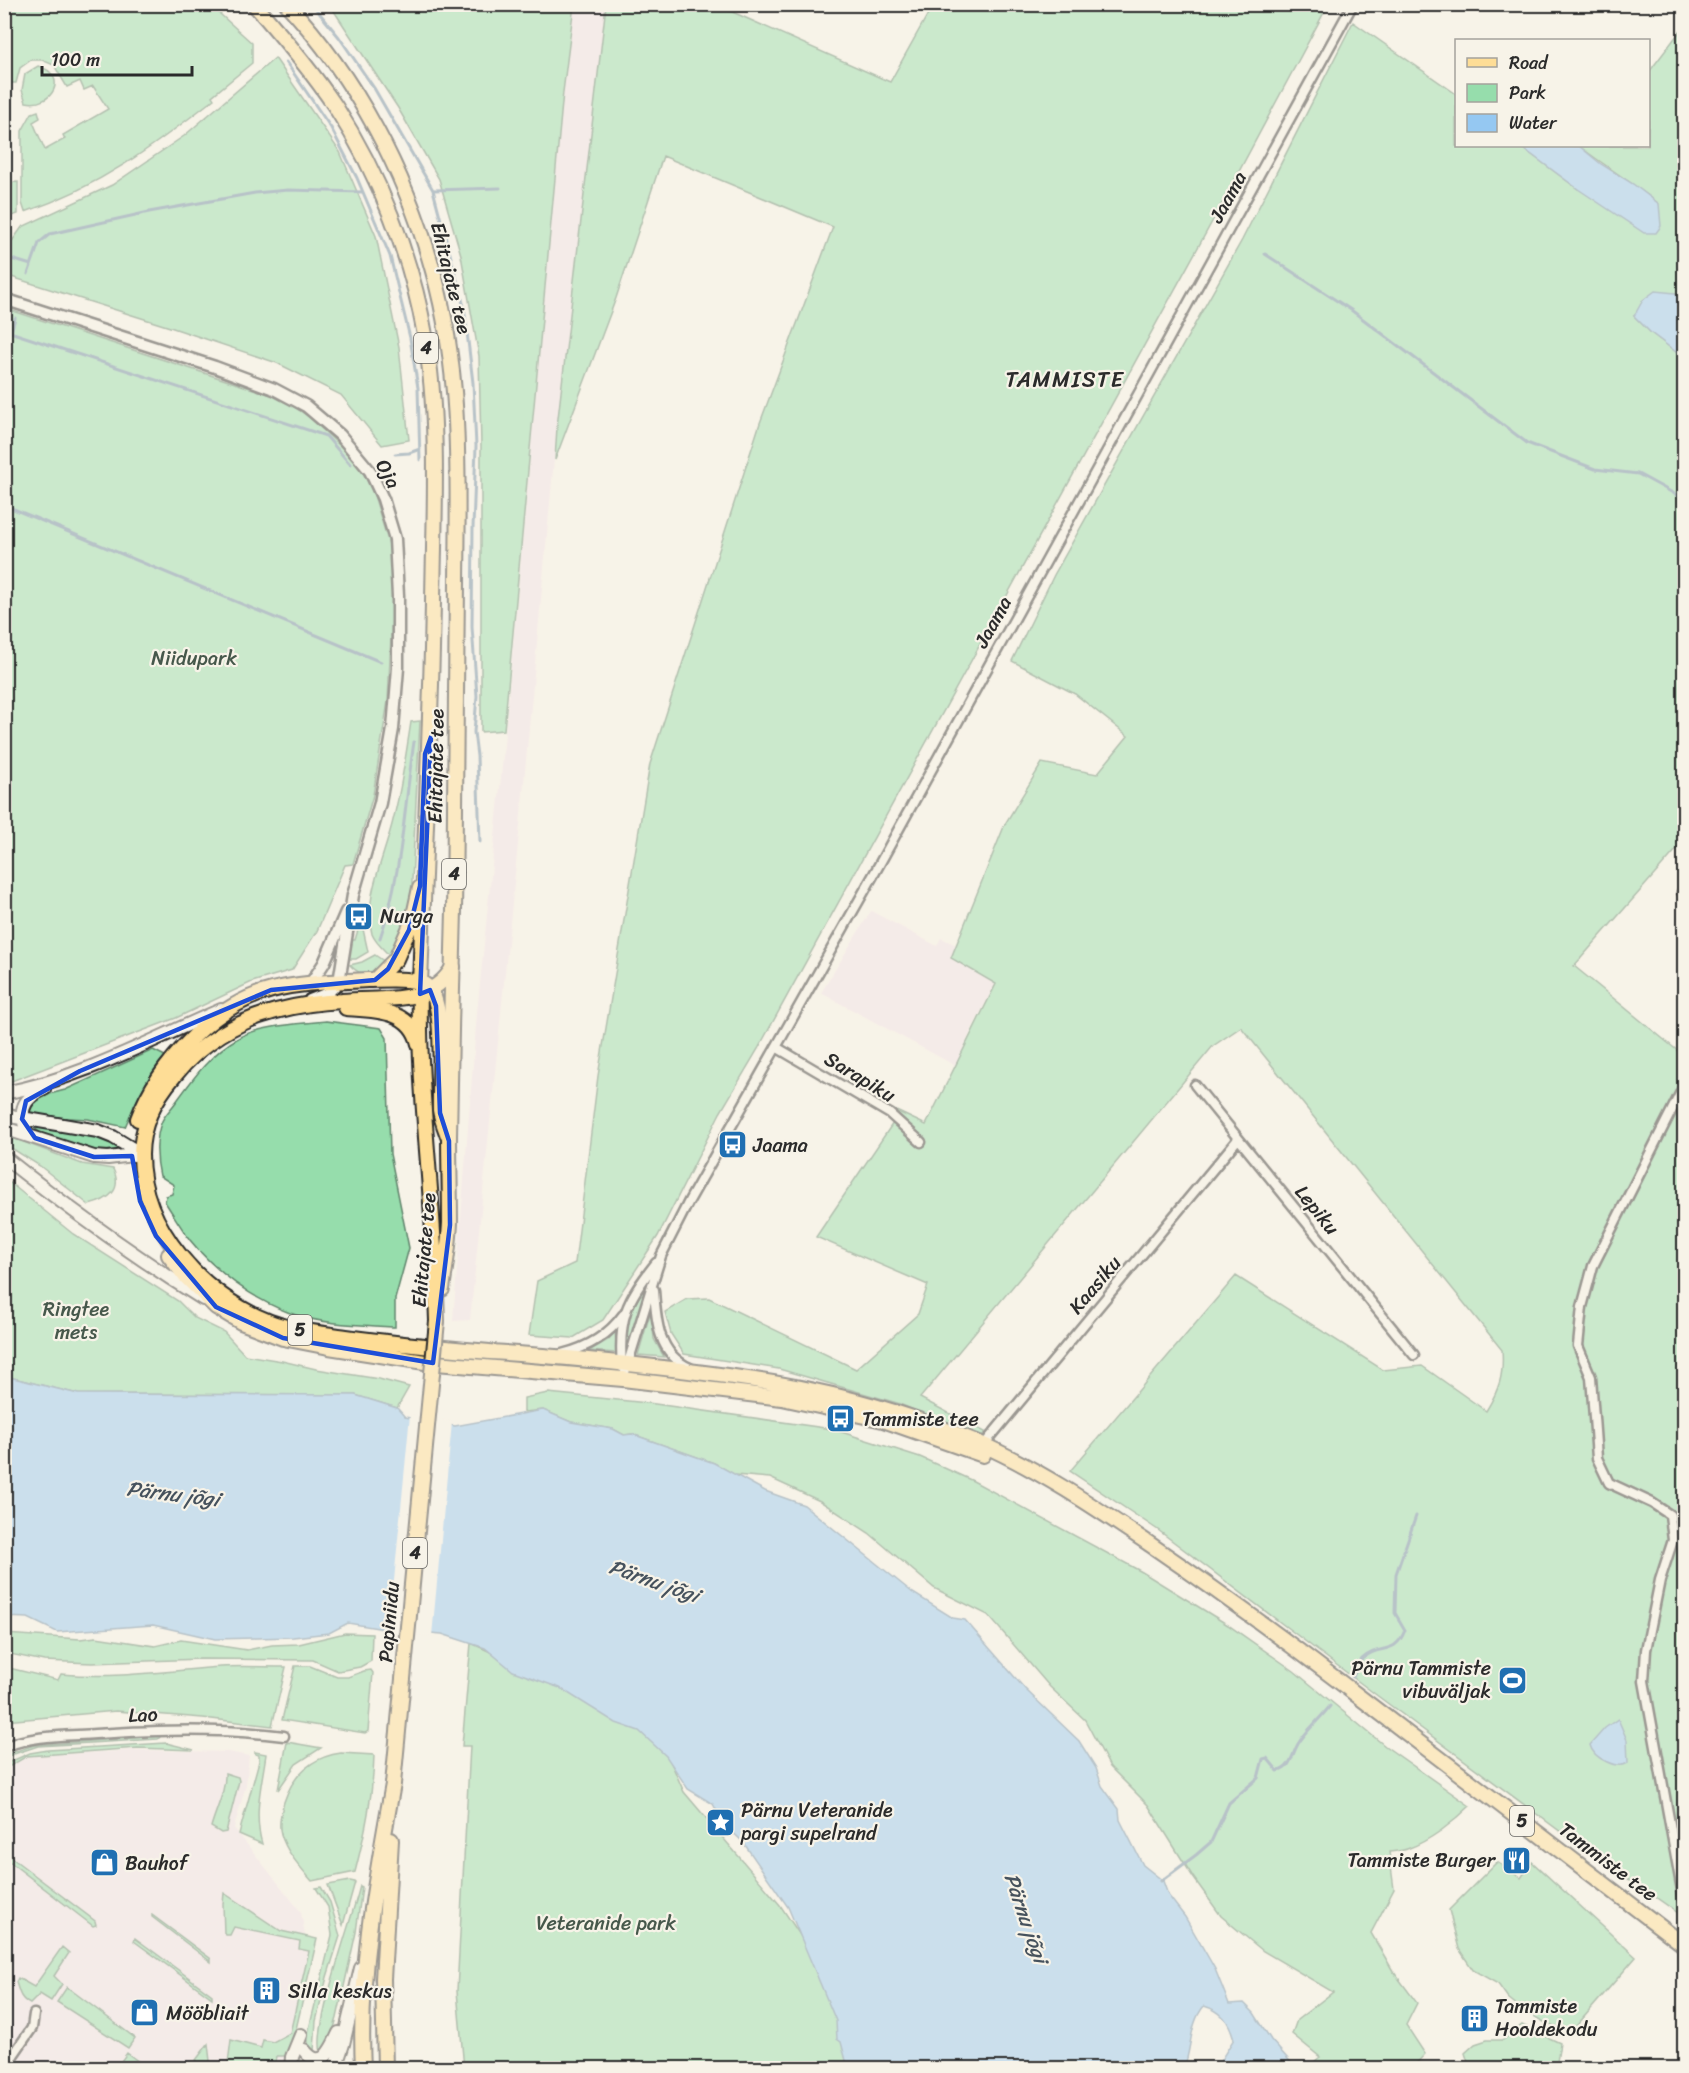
<svg xmlns="http://www.w3.org/2000/svg" width="1689" height="2073" font-family="Sriracha,sans-serif">
	<rect width="100%" height="100%" fill="#f7f3e8"/>
	<filter id="ink" filterUnits="userSpaceOnUse"><feTurbulence type="fractalNoise" baseFrequency=".0167" numOctaves="2"/><feDisplacementMap in="SourceGraphic" scale="12" xChannelSelector="R" yChannelSelector="G"/><feConvolveMatrix kernelMatrix="1 2 1 2 8 2 1 2 1" color-interpolation-filters="sRGB"/></filter>
	<g filter="url(#ink)">
		<path fill="#f0e2e8" d="M574 5H606L557 427 521 814 470 1320 453 1321 477 1013 501 778 563 92Z
			M871 911 937 946 941 938 956 945 951 958 996 983 970 1033 956 1066 821 993Z
			M137 1750 228 1752 249 1756 246 1785 234 1828 301 1912 308 1952 284 2061 285 2068H5V1769L29 1756Z"/>
		<path fill="#96ddac" stroke="#60846c" stroke-width="1.5" d="M4 5H210L252 43V63L212 96 214 99C153 147 99 187 25 212L22 203V131L32 113 38 111 40 118 33 122 45 150 65 139 63 135 108 109 93 86 84 90 80 81 67 87 54 65 42 60H31L20 68 16 83H5Z
			M330 5H574L563 92 504 730 481 732V446L479 356 461 255 439 179 398 108Z
			M606 5H730L728 10 890 82 933 5H1328L1213 220 758 1049 720 1113 658 1236 603 1320 573 1338 529 1335 537 1281 575 1263 598 1076 650 764 760 423 833 227 663 156 616 298 555 460 557 427Z
			M1353 22 1456 94V146H1520L1578 189 1659 204C1633 183 1605 166 1579 146H1648L1649 72 1684 26V300L1675 293 1634 316 1651 333 1684 358V841L1574 966 1684 1056V1917L1638 1885 1619 1875 1375 1694 1158 1530 1070 1471 1236 1276 1383 1370 1422 1366 1486 1411C1499 1390 1504 1375 1502 1350L1241 1027 1213 1046 920 1398 985 1432 981 1438 897 1403 779 1369 684 1354 671 1334 665 1312 687 1299 709 1298 856 1369 918 1314 928 1285 816 1237 893 1123 894 1110 926 1125 996 984 951 958 1005 824 1042 763 1097 774 1128 736 1075 694 1012 661 1054 575 1242 240Z
			M275 58 340 152 376 236 399 347 409 440 382 445 341 395 277 363 170 327 5 275V251L22 227 112 185 184 136Z
			M38 66C70 75 52 108 26 102L22 90 25 74Z
			M18 182V214L5 218V183Z
			M4 308 281 398 309 417 352 457 365 476 373 492 391 551 392 615 388 701 373 795 353 864 345 865 317 931 292 970 252 982 176 1018 9 1082H4Z
			M420 721 411 900 404 922 389 955C383 949 375 942 372 934 364 903 381 864 389 835 400 798 405 760 411 722Z
			M361 920 368 952 356 959H347L350 940H355Z
			M375 955 388 964C375 974 362 979 350 965L362 962Z
			M326 1021 381 1028 387 1038 390 1154 409 1248 395 1299V1327C361 1325 323 1325 290 1313 252 1299 215 1271 190 1240 181 1228 173 1214 165 1202L166 1196 172 1194 174 1185 160 1176C156 1159 155 1137 162 1121 165 1114 172 1108 176 1102 194 1077 212 1052 240 1037 260 1026 303 1023 326 1021Z
			M153 1050 165 1056C146 1078 136 1101 125 1127L88 1119 33 1116 30 1114 29 1110 33 1102 42 1096 65 1090Z
			M32 1126 104 1138 121 1149V1151L102 1153 43 1135Z
			M5 1135 82 1164 113 1169C123 1190 109 1200 89 1205L40 1166 5 1144Z
			M4 1178 73 1234 178 1301 195 1318 224 1332 245 1355 282 1361 316 1369 379 1379 409 1387 397 1408 355 1395 78 1394 5 1376Z
			M645 1287 646 1292 627 1354C618 1335 634 1303 645 1287Z
			M651 1310 654 1339 664 1357 638 1355Z
			M615 1332 617 1353 589 1351 608 1340Z
			M548 1393 648 1403 832 1429 920 1457 973 1481 1142 1572 1228 1625 1294 1671 1385 1746 1470 1806C1454 1822 1430 1841 1407 1849 1402 1851 1395 1851 1389 1852L1394 1889 1371 1933 1393 1971 1417 2003 1406 2025 1425 2054 1412 2068H1311L1309 2066 1320 2057 1292 2034 1297 2020 1333 1992 1263 1951 1221 1916 1193 1877 1148 1805 1110 1767 1085 1720 1050 1687 988 1615 934 1588 869 1533 820 1501 770 1478 735 1475 714 1463 632 1434 624 1435 613 1429 571 1422 543 1410 524 1412V1398Z
			M345 1633 372 1634 371 1661 360 1667 338 1671 313 1660 201 1659 92 1663 44 1661 5 1653V1634L80 1639 96 1637 155 1646 181 1640 247 1650 272 1645 299 1644Z
			M471 1643 530 1670 661 1740 684 1792 780 1905 828 1977 856 2068H464L457 1991 470 1746H462Z
			M295 1666H310L337 1677H348L364 1671 371 1670 373 1673 368 1731 365 1733 282 1720Z
			M5 1667 58 1680 61 1674C115 1679 167 1671 221 1667 243 1666 264 1667 286 1667L272 1726 203 1718 116 1711 5 1721Z
			M161 1736 158 1739 38 1746 5 1757V1755L34 1745Z
			M287 1742 321 1748 296 1764 278 1790Z
			M166 1743 194 1750 138 1748 27 1756 5 1769V1764L30 1753 48 1750Z
			M255 1752 266 1754C262 1784 253 1813 262 1844L239 1834 259 1761V1755L255 1754Z
			M341 1753 374 1755C373 1796 365 1833 355 1872L312 1881C300 1867 286 1852 281 1834 278 1824 281 1812 284 1802 293 1775 312 1757 341 1753Z
			M225 1773 238 1777 239 1781 226 1832 221 1833 211 1827C216 1809 226 1791 225 1773Z
			M4 1852 95 1921 96 1925 93 1926 5 1858Z
			M1497 1862 1521 1878 1532 1862 1636 1957 1571 2032 1544 2022 1523 2010 1508 1998 1498 1984 1473 1970 1459 1949 1449 1910Z
			M350 1881 355 1882 343 1925 328 1885Z
			M360 1886 362 1887 356 1932 337 2018 330 2041 321 2052C313 2026 352 1919 360 1886Z
			M321 1887 330 1902 340 1936 327 1977 316 2021 314 2051 308 2045V2033L332 1935 328 1907 316 1888Z
			M224 1893 281 1931 317 1939 289 2059 286 2056H277L275 2066H231L228 2063 231 2040 261 2048 263 2040 273 2042 290 2033 309 1951 299 1949 300 1941 234 1927 230 1935H226L224 1933 223 1904Z
			M152 1915 211 1959V1962L152 1917Z
			M135 1938 212 1995V1998L134 1941Z
			M62 1947 69 1953 54 1976 62 1984 51 2001 40 1994 30 2004C20 1999 19 1992 16 1982L18 1978 34 1987Z
			M67 1987 135 2038 128 2048 57 2002Z
			M1522 2025 1560 2043 1556 2068H1470L1465 2053 1475 2044 1487 2040H1503Z
			M208 2044 210 2061 203 2068H190Z
			M127 2053 147 2068H108L111 2065 116 2068Z"/>
		<path fill="#95c8f2" stroke="#6b89a2" stroke-width="1.5" d="M1520 146H1579L1601 164 1633 184 1659 204 1661 226 1656 233H1644L1578 189Z
			M1655 291 1675 293 1684 300V358L1651 333 1634 316 1643 300Z
			M5 1376 78 1394 355 1395 397 1408 405 1417 455 1426 543 1410 571 1422 613 1429 624 1435 632 1434 714 1463 765 1491 804 1505 913 1593 953 1618 965 1620 1025 1689 1079 1741 1096 1768 1102 1786 1119 1809 1120 1820 1143 1865 1163 1881 1168 1895 1185 1917 1215 1969 1229 2004 1244 2003 1254 2013 1271 2040 1296 2068H1216L1234 2039C1229 2021 1222 2011 1204 2006 1189 2024 1192 2048 1184 2068H848L841 2042 837 2039 836 2021 788 1907 743 1842 724 1824 713 1804 688 1789 666 1756 639 1731 616 1723 560 1688 513 1671 485 1648 442 1634 384 1629 348 1623 329 1633 293 1637 215 1639 153 1625 57 1632 28 1618 5 1617Z
			M1618 1719 1627 1740 1628 1763C1617 1770 1593 1758 1590 1745L1605 1728Z"/>
		<path fill="#f7f3e8" d="M410 1415 452 1422 432 1636 389 1632Z"/>
		<g fill="none" stroke-linecap="round" stroke-linejoin="round">
			<path stroke="#6b89a2" stroke-width="3" d="M312 4 339 37 374 88 433 190 464 307 473 383 476 446 473 528 472 627 477 696 474 732 477 756 480 842
				M286 62 331 128 357 178 390 256 410 338 418 388 420 460
				M433 190 500 188
				M1265 254 1351 310 1527 443 1595 469 1638 474 1684 499
				M5 257 31 265
				M28 274 39 243 50 234 149 212 255 193 288 190 362 192
				M4 330 326 436 350 464
				M11 332 15 318
				M395 454 409 453 420 449
				M4 505 381 662
				M380 938C402 876 404 807 414 742
				M1353 1677C1356 1671 1358 1664 1362 1659 1379 1643 1395 1657 1405 1630L1395 1613 1396 1574 1416 1516
				M1161 1881 1196 1855 1211 1842 1229 1803 1258 1778 1263 1759 1267 1758 1278 1771C1291 1769 1292 1754 1298 1744 1306 1731 1320 1719 1330 1706"/>
			<defs>
				<path id="minor" d="M1682 892 1684 891
					M776 1047 890 1114 921 1142
					M1195 1085 1414 1355
					M1684 1086 1593 1266 1582 1307 1578 1346 1591 1377 1597 1458 1609 1483 1652 1503 1670 1515 1673 1540 1660 1580 1646 1650 1644 1681 1684 1901
					M654 1290C656 1321 658 1354 690 1368
					M562 1354C586 1348 608 1336 623 1315
					M622 1367C618 1318 626 1301 656 1263
					M623 1379 661 1256 689 1201 874 874 1353 4
					M982 1447 1238 1139
					M4 1747C33 1735 65 1736 95 1734 158 1730 221 1728 284 1736
					M1681 1942 1684 1923
					M4 2047 14 2054 5 2068
					M14 2054 32 2028 34 2014"/>
				<path id="tertiary" d="M4 299 215 367 274 389 306 406 340 435 370 471 383 499 395 539 398 596V668L393 729 380 803 353 895 339 982 328 993 310 1000
					M311 983 324 963 346 912"/>
				<path id="secondary" d="M4 1093C80 1079 151 1040 221 1010
					M4 1115 98 1131 113 1137 141 1154
					M25 1126C18 1107 28 1096 44 1089
					M4 1128 94 1157 108 1158 141 1154
					M4 1157C68 1208 134 1256 203 1299
					M304 2050C322 2073 332 2048 339 2033
					M291 2068 292 2057 301 2035
					M335 2068 343 2044 361 1968"/>
				<path id="primary" d="M453 967C431 1007 381 997 342 1001 321 1002 298 1005 276 1011 237 1021 201 1043 175 1075 156 1097 141 1125 141 1155 141 1228 204 1297 270 1322 294 1331 321 1333 346 1337 394 1344 442 1348 490 1352 556 1356 623 1363 689 1371 729 1376 770 1381 810 1390 868 1402 924 1420 979 1443 1040 1470 1096 1508 1151 1545 1224 1595 1296 1648 1366 1702 1472 1783 1578 1864 1684 1945
					M375 980 396 959 413 920 420 888
					M346 1008C375 1010 411 1009 419 1044
					M138 1119C158 1064 215 1004 272 990 303 982 336 982 367 980 383 980 418 976 429 988 446 1008 439 1082 440 1110 441 1118 445 1128 448 1136
					M169 1255 185 1276 216 1307 241 1322 283 1338 329 1347 425 1362 623 1379 782 1398 883 1420 983 1455"/>
				<path id="trunk" d="M254 4C283 37 311 70 335 106 379 174 411 256 425 335 440 422 434 514 433 602 431 730 424 858 420 986 418 1069 428 1150 433 1232 435 1262 436 1292 437 1321
					M287 4C356 78 406 173 433 271 462 373 458 478 457 582 456 692 456 801 454 910 452 985 450 1061 449 1136 449 1165 450 1194 450 1223 449 1245 445 1268 442 1289
					M363 2068C358 1972 376 1878 393 1784
					M385 2068 383 1979 391 1840"/>
			</defs>
			<use href="#minor" stroke="#2b2b2b" stroke-width="13"/>
			<use href="#tertiary" stroke="#2b2b2b" stroke-width="15"/>
			<use href="#secondary" stroke="#2b2b2b" stroke-width="16"/>
			<use href="#primary" stroke="#2b2b2b" stroke-width="18"/>
			<use href="#trunk" stroke="#2b2b2b" stroke-width="18"/>
			<use href="#minor" stroke="#f7f3e8" stroke-width="8"/>
			<use href="#tertiary" stroke="#f7f3e8" stroke-width="10"/>
			<use href="#secondary" stroke="#f7f3e8" stroke-width="12"/>
			<use href="#primary" stroke="#fedd96" stroke-width="14"/>
			<use href="#trunk" stroke="#fedd96" stroke-width="14"/>
			<defs>
				<path id="trunk-bridge" d="M393 1784 437 1321"/>
			</defs>
			<use href="#trunk-bridge" stroke="#2b2b2b" stroke-width="18" stroke-linecap="butt"/>
			<use href="#trunk-bridge" stroke="#fedd96" stroke-width="14"/>
		</g>
	</g>
	<path d="M0 0H1689V2073H0ZM431 737 420 994 430 990 436 1006 440 1113 449 1141 450 1225 433 1363 283 1338 216 1307 156 1236 140 1201 132 1156 94 1157 35 1138 22 1119 26 1101 80 1071 271 990 375 980 388 969 409 930 420 886 425 754Z" fill="#f7f3e8" fill-opacity=".55" fill-rule="evenodd"/>
	<path fill="none" stroke="#1d4ed8" stroke-width="4.5" stroke-linejoin="round" d="M431 737 420 994 430 990 436 1006 440 1113 449 1141 450 1225 433 1363 283 1338 216 1307 156 1236 140 1201 132 1156 94 1157 35 1138 22 1119 26 1101 80 1071 271 990 375 980 388 969 409 930 420 886 425 754Z"/>
	<defs>
		<symbol id="bus-square" viewBox="-11 -11 22 22"><rect x="-9" y="-9" width="18" height="18" rx="4" fill="#1f6fb2" stroke="#f7f3e8"/><path d="M-5-6H5V4H4V6H2V4H-2V6H-4V4H-5ZM-3.5-4V0h7V-4ZM-3.5 1.2v1.5H-2V1.2ZM2 1.2v1.5H3.5V1.2Z" fill="#fff"/></symbol>
		<symbol id="stadium-square" viewBox="-11 -11 22 22"><rect x="-9" y="-9" width="18" height="18" rx="4" fill="#1f6fb2" stroke="#f7f3e8"/><path d="M0-5a6.5 5 0 1 0 0 10a6.5 5 0 1 0 0-10ZM-3.5-1.8h7v3.6h-7Z" fill="#fff"/></symbol>
		<symbol id="sight-square" viewBox="-11 -11 22 22"><rect x="-9" y="-9" width="18" height="18" rx="4" fill="#1f6fb2" stroke="#f7f3e8"/><path d="M0-6L1.8-2.2L6-1.7L2.9 1.2L3.7 5.4L0 3.3L-3.7 5.4L-2.9 1.2L-6-1.7L-1.8-2.2Z" fill="#fff"/></symbol>
		<symbol id="restaurant-square" viewBox="-11 -11 22 22"><rect x="-9" y="-9" width="18" height="18" rx="4" fill="#1f6fb2" stroke="#f7f3e8"/><path d="M-5-6h1v4h1v-4h1v4h1v-4h1v5L-1.5 .5V6h-2V.5L-5-1ZM5-6V6H3V1.5H1.5Q1.5-4 5-6Z" fill="#fff"/></symbol>
		<symbol id="shop-square" viewBox="-11 -11 22 22"><rect x="-9" y="-9" width="18" height="18" rx="4" fill="#1f6fb2" stroke="#f7f3e8"/><path d="M-5-2.5h2.3a2.7 3.5 0 0 1 5.4 0H5L5.5 6h-11ZM-1.5-2.5h3a1.5 2.3 0 0 0-3 0Z" fill="#fff"/></symbol>
		<symbol id="building-square" viewBox="-11 -11 22 22"><rect x="-9" y="-9" width="18" height="18" rx="4" fill="#1f6fb2" stroke="#f7f3e8"/><path d="M-4-6H4V6H1V3H-1V6H-4ZM-2.5-4.3h1.7v1.8h-1.7ZM.8-4.3h1.7v1.8H.8ZM-2.5-1h1.7V.8h-1.7ZM.8-1h1.7V.8H.8Z" fill="#fff"/></symbol>
	</defs>
	<g fill-rule="evenodd">
		<use href="#bus-square" x="342" y="900" width="33" height="33"/>
		<use href="#bus-square" x="716" y="1128" width="33" height="33"/>
		<use href="#bus-square" x="824" y="1402" width="33" height="33"/>
		<use href="#stadium-square" x="1496" y="1664" width="33" height="33"/>
		<use href="#sight-square" x="704" y="1806" width="33" height="33"/>
		<use href="#restaurant-square" x="1500" y="1844" width="33" height="33"/>
		<use href="#shop-square" x="88" y="1846" width="33" height="33"/>
		<use href="#building-square" x="250" y="1974" width="33" height="33"/>
		<use href="#shop-square" x="128" y="1996" width="33" height="33"/>
		<use href="#building-square" x="1458" y="2002" width="33" height="33"/>
	</g>
	<g text-anchor="middle" dominant-baseline="central" stroke-width="4.5" stroke-linejoin="round" paint-order="stroke">
		<g fill="#f7f3e8" stroke="#686764" stroke-width="1.5">
			<rect x="414" y="333" width="24" height="30" rx="4.5"/>
			<rect x="442" y="859" width="24" height="30" rx="4.5"/>
			<rect x="288" y="1315" width="24" height="30" rx="4.5"/>
			<rect x="403" y="1538" width="24" height="30" rx="4.5"/>
			<rect x="1510" y="1806" width="24" height="30" rx="4.5"/>
		</g>
		<g font-size="18" font-weight="bold" fill="#2b2b2b">
			<text x="426" y="348">4</text>
			<text x="454" y="874">4</text>
			<text x="300" y="1330">5</text>
			<text x="415" y="1553">4</text>
			<text x="1522" y="1821">5</text>
		</g>
		<g font-size="20" fill="#2b2b2b" stroke="#f7f3e8">
			<text transform="translate(1228 197) rotate(-61)">Jaama</text>
			<text transform="translate(451 278) rotate(76)">Ehitajate tee</text>
			<text transform="translate(388 474) rotate(62)">Oja</text>
			<text transform="translate(993 622) rotate(-61)">Jaama</text>
			<text transform="translate(436 766) rotate(-89)">Ehitajate tee</text>
			<text transform="translate(860 1077) rotate(31)">Sarapiku</text>
			<text transform="translate(1317 1210) rotate(51)">Lepiku</text>
			<text transform="translate(424 1250) rotate(-85)">Ehitajate tee</text>
			<text transform="translate(1095 1285) rotate(-50)">Kaasiku</text>
			<text transform="translate(389 1622) rotate(-85)">Papiniidu</text>
			<text transform="translate(143 1715) rotate(-2)">Lao</text>
			<text transform="translate(1608 1862) rotate(37)">Tammiste tee</text>
		</g>
		<g font-size="20" fill="#46584b" stroke="#f7f3e8">
			<text x="194" y="658">Niidupark</text>
			<text x="76" y="1309">Ringtee<tspan x="76" dy="23">mets</tspan></text>
			<text x="606" y="1923">Veteranide park</text>
		</g>
		<g font-size="20" fill="#2b2b2b" stroke="#f7f3e8" text-anchor="start">
			<text x="380" y="916">Nurga</text>
			<text x="753" y="1145">Jaama</text>
			<text x="862" y="1419">Tammiste tee</text>
			<text x="1491" y="1668" text-anchor="end">Pärnu Tammiste<tspan x="1491" dy="23">vibuväljak</tspan></text>
			<text x="741" y="1810">Pärnu Veteranide<tspan x="741" dy="23">pargi supelrand</tspan></text>
			<text x="1495" y="1860" text-anchor="end">Tammiste Burger</text>
			<text x="125" y="1863">Bauhof</text>
			<text x="288" y="1991">Silla keskus</text>
			<text x="1495" y="2006">Tammiste<tspan x="1495" dy="23">Hooldekodu</tspan></text>
			<text x="166" y="2013">Mööbliait</text>
		</g>
		<g font-size="21" font-style="italic" fill="#46525d" stroke="#f7f3e8">
			<text transform="translate(173 1494) rotate(7)">Pärnu jõgi</text>
			<text transform="translate(654 1581) rotate(19)">Pärnu jõgi</text>
			<text transform="translate(1026 1918) rotate(71)">Pärnu jõgi</text>
		</g>
		<g font-size="22" letter-spacing="1.5" fill="#2b2b2b" stroke="#f7f3e8">
			<text x="1065" y="379">TAMMISTE</text>
		</g>
	</g>
	<rect width="1689" height="2073" fill="none" stroke="#f7f3e8" stroke-width="24"/>
	<rect x="12" y="12" width="1665" height="2049" fill="none" stroke="#2b2b2b" stroke-width="2" filter="url(#ink)"/>
	<rect x="1455" y="39" width="195" height="108" fill="#f7f3e8" stroke="#a5a39c" stroke-width="1.5"/>
	<rect x="1467" y="58" width="30" height="9" fill="#fedd96" stroke="#a5a39c" stroke-width="1.5"/>
	<text x="1509" y="69" font-size="18" fill="#2b2b2b">Road</text>
	<rect x="1467" y="84" width="30" height="18" fill="#96ddac" stroke="#a5a39c" stroke-width="1.5"/>
	<text x="1509" y="99" font-size="18" fill="#2b2b2b">Park</text>
	<rect x="1467" y="114" width="30" height="18" fill="#95c8f2" stroke="#a5a39c" stroke-width="1.5"/>
	<text x="1509" y="129" font-size="18" fill="#2b2b2b">Water</text>
	<path d="M42 66v9h150v-9" fill="none" stroke="#2b2b2b" stroke-width="3"/>
	<text x="51" y="66" font-size="18" fill="#2b2b2b" stroke="#f7f3e8" stroke-width="4.5" paint-order="stroke">100 m</text>
</svg>
